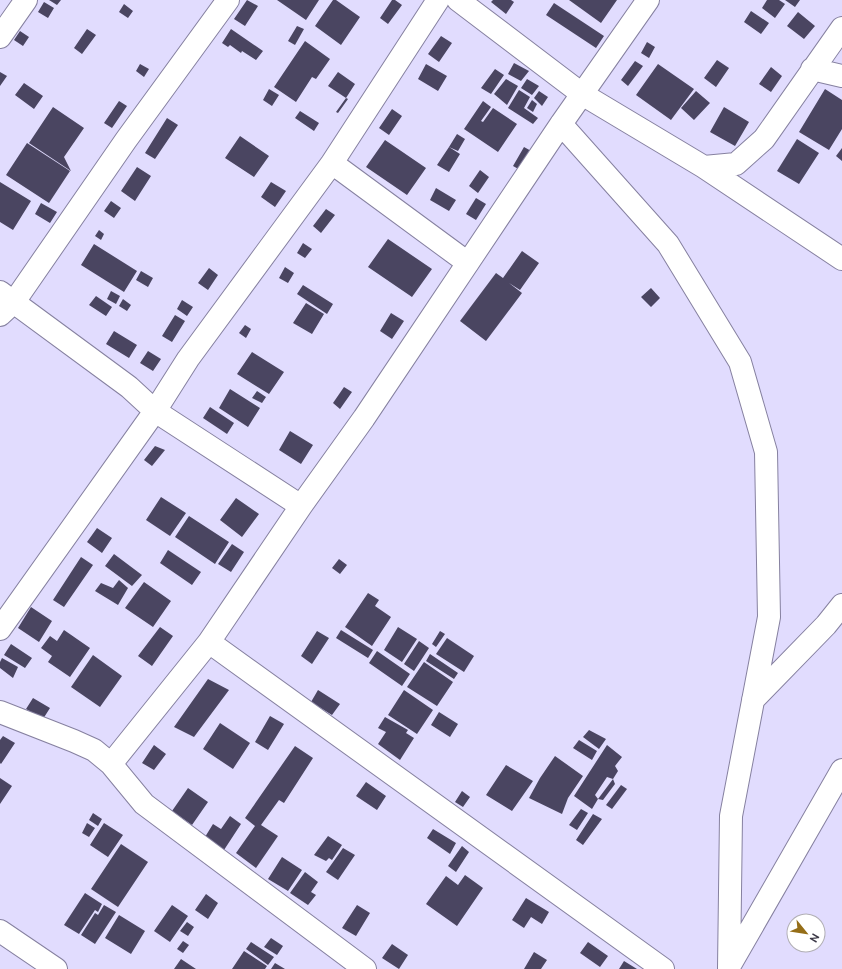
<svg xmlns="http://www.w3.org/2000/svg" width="842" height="969" font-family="Ubuntu,sans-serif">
	<rect width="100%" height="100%" fill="#e1dcfe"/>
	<path fill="#4a4561" d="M49 0H61L57 5Z
		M247 0 258 6 245 26 234 19Z
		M277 0H319L306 20Z
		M333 0H336L360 17 341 45 315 26Z
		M392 0H395L402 5 388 24 380 18Z
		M493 0H511L514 2 506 14 491 2Z
		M569 0H617L601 23Z
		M767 0H779L785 4 775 18 762 8Z
		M785 0H800L795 7Z
		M44 2 54 8 48 18 38 12Z
		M554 3 604 36 596 48 546 15Z
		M124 4 133 11 128 18 119 12Z
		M751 11 769 23 761 34 744 22Z
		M798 12 815 26 804 39 787 26Z
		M297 26 304 29 295 45 288 41Z
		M87 29 96 35 82 54 74 48Z
		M231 29 263 51 256 60 242 51 241 53 230 45 228 47 222 43Z
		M20 31 29 37 23 46 14 40Z
		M441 36 452 43 439 62 428 54Z
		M305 41 330 59 316 79 312 77 296 102 274 87Z
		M647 42 655 47 649 58 641 53Z
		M717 60 729 68 716 87 704 78Z
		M635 61 643 66 628 86 621 80Z
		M514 63 529 71 521 81 508 74Z
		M140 64 149 69 144 77 136 71Z
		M426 64 447 76 438 91 418 79Z
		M658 64 694 89 671 120 636 95Z
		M771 67 782 76 771 92 759 84Z
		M495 69 504 75 491 94 481 88Z
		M0 72 7 76 0 86Z
		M338 72 355 84 346 98 348 99 338 113 336 112 346 98 328 86Z
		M506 79 518 86 507 105 494 94Z
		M527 79 539 86 532 95 521 88Z
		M24 83 43 96 34 109 15 95Z
		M269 89 279 95 272 106 263 100Z
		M825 89 842 100V129L829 150 799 132Z
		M519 90 530 97 524 108 538 118 533 124 508 108Z
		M539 91 548 97 542 106 534 98Z
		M696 91 710 103 694 120 681 108Z
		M532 100 537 104 533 112 527 108Z
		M119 101 127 106 112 128 104 123Z
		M483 101 491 107 481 121 483 122 493 108 517 124 498 152 464 129Z
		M53 107 84 128 64 157 71 171 29 143Z
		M724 107 749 122 735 146 710 132Z
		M392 109 402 116 389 135 379 128Z
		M300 111 319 123 314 131 295 118Z
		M167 118 178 125 155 159 145 153Z
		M457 134 465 139 458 151 449 147Z
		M240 136 269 156 254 177 225 158Z
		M797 139 819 153 799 184 777 171Z
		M385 140 426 168 407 195 366 167Z
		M27 143 70 171 49 203 6 175Z
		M449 147 460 154 449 172 437 165Z
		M524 147 533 152 522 171 513 166Z
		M842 148V161L836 156Z
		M137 167 151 176 135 201 121 191Z
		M480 170 489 177 478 193 469 186Z
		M0 182 31 201 13 230 0 222Z
		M271 182 286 191 275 207 261 197Z
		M436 188 456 200 449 211 430 200Z
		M476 198 486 204 476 220 466 214Z
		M111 201 121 208 114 218 104 211Z
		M41 203 57 212 50 223 35 214Z
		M326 209 335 215 321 233 313 226Z
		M99 230 104 234 101 240 95 236Z
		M388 239 432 269 412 297 368 267Z
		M303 243 312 249 305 258 297 253Z
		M94 244 137 271 124 292 81 265Z
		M522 251 539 263 520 290 509 283 522 293 486 341 460 321 496 273 503 278Z
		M285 267 294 273 288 283 279 278Z
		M209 268 218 275 208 290 198 283Z
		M141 271 153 278 148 287 136 280Z
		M303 285 333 304 327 314 297 294Z
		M651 288 660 298 651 307 641 297Z
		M111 291 120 296 116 304 107 299Z
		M96 296 112 307 106 316 89 305Z
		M123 299 131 305 127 311 119 306Z
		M182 300 193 307 187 316 177 309Z
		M306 303 324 314 312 334 293 323Z
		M391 313 404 321 392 339 380 331Z
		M175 315 185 321 172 342 162 336Z
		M245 325 251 329 246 338 239 333Z
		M114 331 137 345 129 358 106 344Z
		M148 351 161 359 153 371 140 363Z
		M252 352 284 372 269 394 237 374Z
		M344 387 352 392 340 409 333 403Z
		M230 389 260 408 248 427 219 408Z
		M257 391 266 397 262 403 252 398Z
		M210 407 234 423 227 434 203 418Z
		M290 431 313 445 301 464 279 450Z
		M155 446 165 450 152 466 144 460Z
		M161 497 186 513 170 536 146 520Z
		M236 498 259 514 242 537 220 520Z
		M189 516 229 542 215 564 175 537Z
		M97 528 112 538 102 553 87 542Z
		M232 544 244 552 231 572 218 564Z
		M168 550 201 572 192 585 160 563Z
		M114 554 142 575 132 586 105 566Z
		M81 557 93 565 64 607 53 600Z
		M339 559 347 565 340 574 332 568Z
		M119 580 128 588 118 605 95 591 101 583 113 588Z
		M144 582 171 601 153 627 125 608Z
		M368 593 379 600 375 606 391 617 372 646 345 627Z
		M31 607 52 621 39 642 18 628Z
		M160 627 173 636 152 666 138 656Z
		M398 627 417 639 402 662 384 650Z
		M64 630 90 648 70 677 48 662 52 656 41 648 50 636 57 641Z
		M341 630 373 650 368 658 336 638Z
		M317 631 329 638 312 664 301 656Z
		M440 631 445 634 436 647 432 644Z
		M447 638 474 656 464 672 436 654Z
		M419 641 429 648 414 671 404 664Z
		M11 644 32 658 25 668 4 655Z
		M377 651 410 674 402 686 369 663Z
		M430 654 458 673 454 679 426 661Z
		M93 655 122 676 100 707 71 687Z
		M2 658 18 667 13 678 0 668V662Z
		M424 662 453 682 437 706 407 687Z
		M208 679 229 690 194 737 174 727Z
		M318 690 340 704 332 715 311 702Z
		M404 690 433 710 417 734 388 715Z
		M33 698 50 708 43 719 26 709Z
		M439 712 458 724 450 737 431 725Z
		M270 716 284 724 268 750 255 742Z
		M385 717 408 730 406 733 414 738 400 760 378 744 386 732 378 728Z
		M220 723 250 743 233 769 203 749Z
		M589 730 606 739 599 749 583 737Z
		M3 736 15 743 1 764 0 763V740Z
		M579 740 597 751 592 760 573 748Z
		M154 745 166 754 154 770 142 763Z
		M607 745 622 757 615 766 618 771 613 779 615 784 603 800 598 799 613 779 607 777 595 795 598 799 592 809 574 796Z
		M295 746 313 758 284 803 279 800 261 825 278 836 256 868 236 853 255 826 245 818Z
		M555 756 583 776 568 798 562 814 529 798 540 778Z
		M506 765 533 781 512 811 486 795Z
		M0 778 12 786 0 804Z
		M366 782 386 796 377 810 356 796Z
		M621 785 627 789 612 809 606 805Z
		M188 788 208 802 192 825 172 811Z
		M462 791 470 797 463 807 455 802Z
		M581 809 588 813 577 830 569 825Z
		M93 813 102 819 98 826 89 820Z
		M593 814 602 819 583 845 576 840Z
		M230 816 241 824 224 850 205 837 213 824 221 829Z
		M87 823 95 828 89 837 82 833Z
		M104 823 123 835 108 857 90 845Z
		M433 829 456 843 450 854 427 838Z
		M328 836 342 845 332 860 329 858 326 861 314 855Z
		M121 844 148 862 118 907 91 889Z
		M462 846 469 852 456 872 448 866Z
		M343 848 355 855 338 880 326 872Z
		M282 857 302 870 288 891 268 879Z
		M305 872 318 882 311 892 316 895 308 905 290 893Z
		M465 875 483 888 457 926 426 904 446 876 458 885Z
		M85 893 102 904 98 912 95 910 79 934 64 925Z
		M206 894 218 903 208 919 195 910Z
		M526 898 549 912 542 924 531 917 524 928 512 920Z
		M104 905 116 912 95 944 81 935 95 913 98 915Z
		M172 905 188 916 170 942 154 931Z
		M357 905 370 913 356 936 342 928Z
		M119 915 145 931 131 954 105 938Z
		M187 922 194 927 188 936 180 931Z
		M271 938 283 946 277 955 264 947Z
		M183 941 189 945 183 953 177 949Z
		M251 942 274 957 268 965 246 949Z
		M588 942 608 956 600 967 580 953Z
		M392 944 408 955 399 969 382 958Z
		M244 951 267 966 265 969H232Z
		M534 952 547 960 541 969H524Z
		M181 959 196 969H174Z
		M624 961 637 969H619Z
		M275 963 285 969H271Z"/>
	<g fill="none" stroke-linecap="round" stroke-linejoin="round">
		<defs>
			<path id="minor" d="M458 0 582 94 704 167 842 259
				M0 37 26 0
				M812 69 842 76
				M561 124 668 244 740 362 766 452 769 617 731 816 729 968
				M332 163 468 263
				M704 167 736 164 764 139 842 28
				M0 292 129 387 155 411 301 506
				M0 315 14 302 126 140 228 0
				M0 629 155 411 188 359 332 163 438 0
				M209 642 663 969
				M753 700 826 625 842 605
				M0 712 74 741 94 750 111 764 144 804 365 969
				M111 764 209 642 301 506 364 418 561 124 648 0
				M0 931 56 969
				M730 965 842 770"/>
		</defs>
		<use href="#minor" stroke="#8681a0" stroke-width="24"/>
		<use href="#minor" stroke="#fff" stroke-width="22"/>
	</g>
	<g transform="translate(806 933) rotate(120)"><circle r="19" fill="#ffffff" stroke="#b1afb5"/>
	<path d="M0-3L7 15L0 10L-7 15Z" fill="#956e18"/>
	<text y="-6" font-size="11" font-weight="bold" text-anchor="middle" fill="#3b3846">N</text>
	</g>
</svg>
